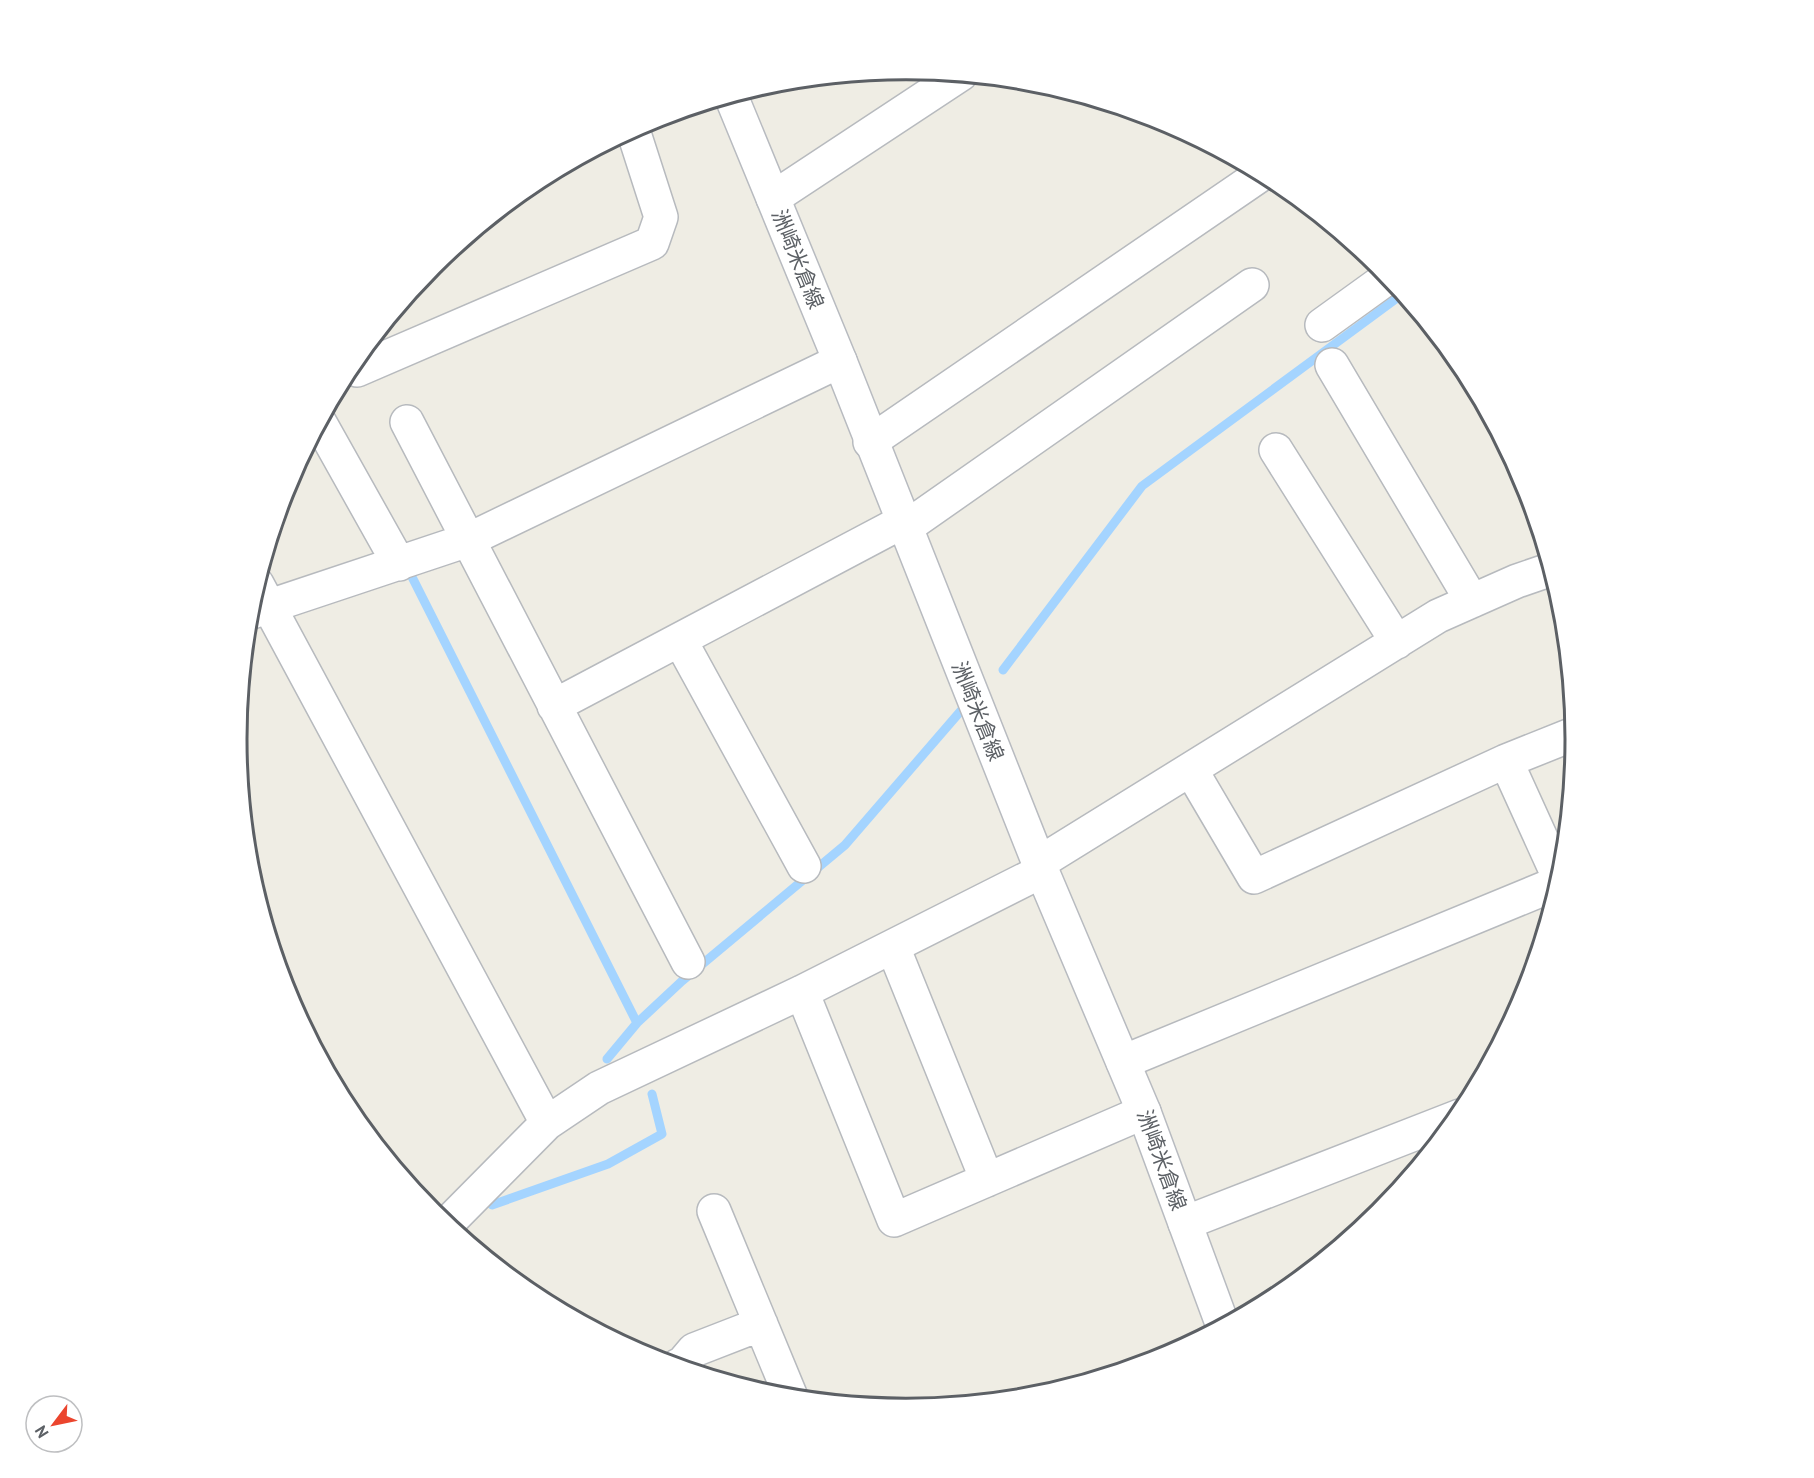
<svg xmlns="http://www.w3.org/2000/svg" width="1814" height="1478" font-family="'PT Sans','Noto Sans JP',sans-serif">
	<rect width="100%" height="100%" fill="#efede4"/>
	<g fill="none" stroke-linecap="round" stroke-linejoin="round">
		<path stroke="#a4d4ff" stroke-width="9" d="M410 573 637 1023 682 981 845 845 965 706
			M1003 670 1142 486 1404 293
			M607 1059 637 1023
			M492 1205 608 1164 662 1134 652 1094
			M1148 1363 1165 1356"/>
		<defs>
			<path id="street" d="M773 198 961 74
				M1322 325 1390 276
				M1332 365 1472 601
				M357 370 652 243 661 217 633 130
				M407 422 688 962
				M320 423 399 564
				M870 442 1263 173
				M1276 450 1397 642
				M905 528 1252 285
				M257 584 547 1123
				M249 613 468 540 840 361
				M680 640 804 866
				M554 706 902 522
				M1506 761 1561 882
				M1191 770 1254 877 1506 761 1576 733
				M1039 863 1438 616 1517 581 1552 569
				M893 947 987 1180
				M802 992 894 1220 1144 1112
				M1123 1062 1560 882
				M714 1211 791 1397
				M1185 1223 1460 1116
				M447 1224 547 1123 599 1088 802 992 1042 871
				M677 1366 683 1363 694 1350 761 1324"/>
			<path id="secondary" d="M731 96 840 361 1042 871 1144 1112 1223 1326"/>
		</defs>
		<use href="#street" stroke="#b7babe" stroke-width="36"/>
		<use href="#secondary" stroke="#b8bbc0" stroke-width="36"/>
		<use href="#street" stroke="#fff" stroke-width="33"/>
		<use href="#secondary" stroke="#fff" stroke-width="33"/>
	</g>
	<g text-anchor="middle" dominant-baseline="central" stroke-width="6" stroke-linejoin="round" paint-order="stroke">
		<g font-size="21" fill="#5c6065" stroke="#fff">
			<text transform="translate(798 259) rotate(68)">洲崎米倉線</text>
			<text transform="translate(978 711) rotate(68)">洲崎米倉線</text>
			<text transform="translate(1162 1160) rotate(70)">洲崎米倉線</text>
		</g>
	</g>
	<path d="M0 0H1814V1478H0ZM247 739a659 659 0 1 1 1318 0a659 659 0 1 1-1318 0Z" fill="#fff" fill-rule="evenodd"/>
	<path fill="none" stroke="#5c6065" stroke-width="3" d="M247 739a659 659 0 1 1 1318 0a659 659 0 1 1-1318 0Z"/>
	<g transform="translate(54 1424) rotate(238)"><circle r="28" fill="#ffffff" stroke="#bebfc1" stroke-width="1.5"/>
	<path d="M0-4.5L10 22L0 15L-10 22Z" fill="#eb452e"/>
	<text y="-9" font-size="16" font-weight="bold" text-anchor="middle" fill="#5c6065">N</text>
	</g>
</svg>
